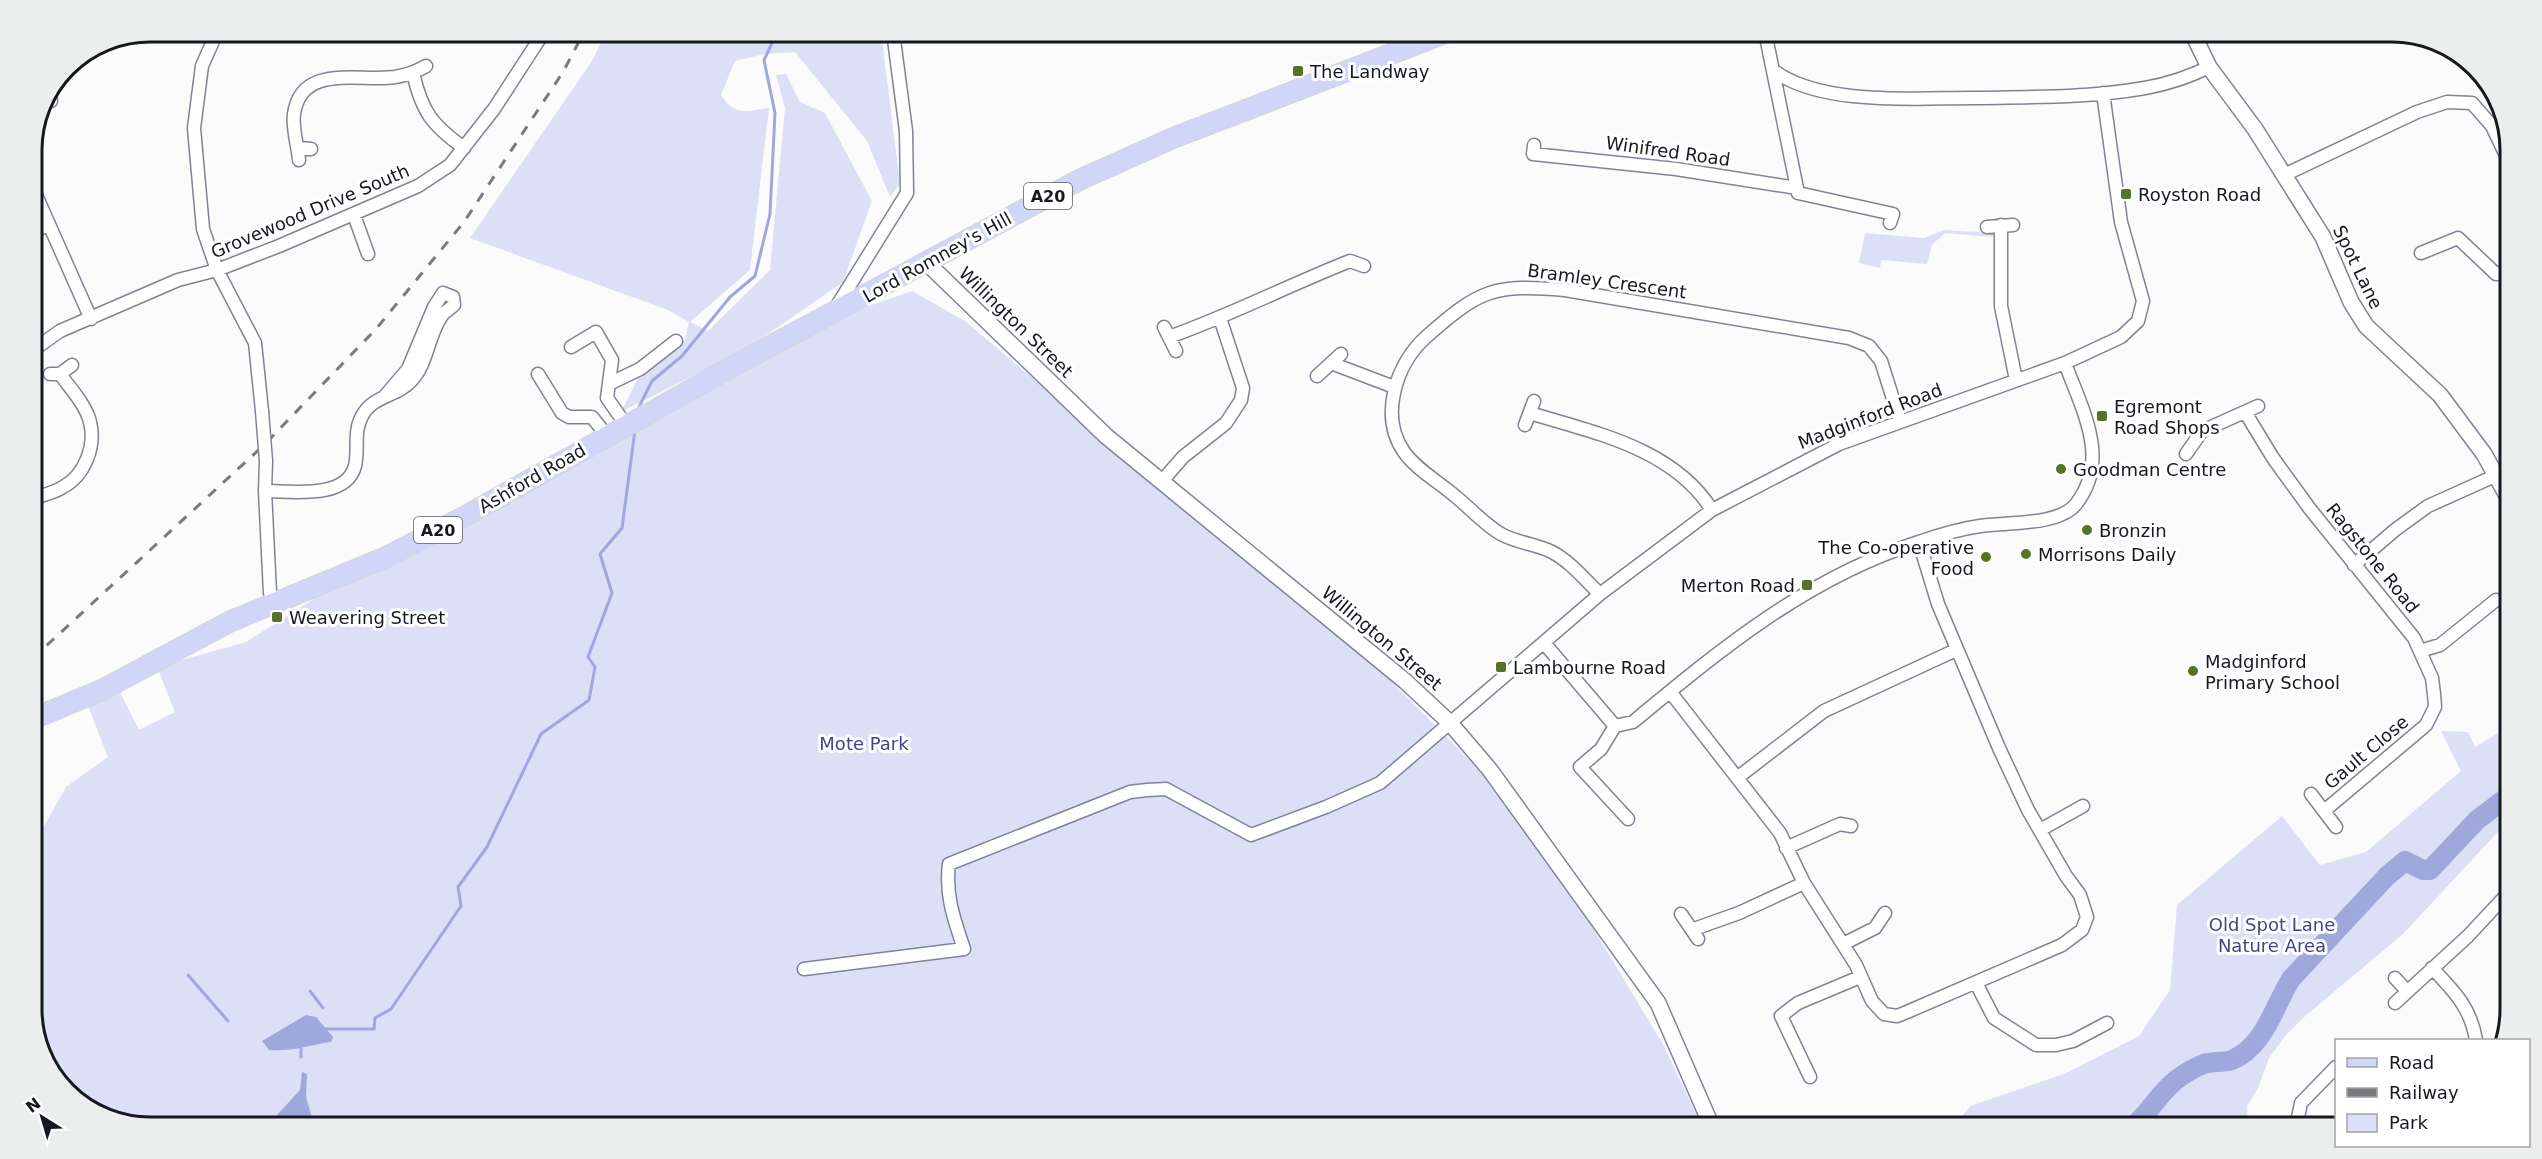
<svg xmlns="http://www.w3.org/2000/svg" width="2542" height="1159" font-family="'DejaVu Sans',sans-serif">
	<rect width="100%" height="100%" fill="#fbfbfb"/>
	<path fill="#dce0f6" d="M606 32H881L900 184 890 197 867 141 795 52 764 54 735 61 721 95C735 117 746 111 769 108L750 270 690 322 708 331 770 270 785 108 776 75 786 74 800 102 825 113 872 201 843 282 746 349 621 412 638 378 685 340 689 322 668 310 470 238 592 61Z
		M1944 230 1993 233V237L1945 233 1932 245 1927 264 1881 260 1880 268 1859 263 1865 233 1924 238Z
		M912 291 965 321 1387 677 1458 748 1497 791 1584 913 1664 1046 1702 1127H149L104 1118 52 1075 32 1018V847L66 787 108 757 88 706 119 690 139 730 175 712 157 667 246 642 339 583 592 457 721 379 857 310Z
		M2510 726V819L2403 934 2303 1018 2286 1035 2269 1058 2258 1088 2247 1106 2248 1127H1953L1970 1106 2064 1074 2139 1036 2170 990 2177 905 2282 816 2320 865 2366 852 2461 771 2441 731 2468 732 2475 747Z"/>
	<path fill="#9fa7dd" d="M306 1015 316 1017 333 1037 331 1042C309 1045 291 1052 269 1050L262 1041Z
		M302 1072 307 1074 306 1097 313 1121 312 1127H266L300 1090Z"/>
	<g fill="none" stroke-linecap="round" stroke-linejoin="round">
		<path stroke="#9fa7dd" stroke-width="3" d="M639 407 652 381 682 356 730 297 755 276 770 214 775 113 764 60 773 41 771 32
			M188 975 228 1021
			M310 991 323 1008
			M324 1029H374L375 1018 391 1009 461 906 458 887 487 847 541 734 589 700 595 667 588 657 612 593 600 554 622 528 635 430
			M301 1057V1048"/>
		<path stroke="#9fa7dd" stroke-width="20" d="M2132 1127C2149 1114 2159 1093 2176 1080 2184 1074 2195 1067 2204 1064 2213 1061 2223 1063 2232 1060 2265 1046 2274 1006 2291 979L2387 876 2405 861 2423 870H2430L2477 820 2510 795"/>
		<defs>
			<path id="minor" d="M217 32 202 66 194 128 203 229 217 270 255 343 262 411
				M1765 32 1798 193 1893 214 1890 223
				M2260 32V33
				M1773 70C1820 106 1915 98 1972 98 2030 97 2088 98 2145 88 2167 84 2189 77 2209 67
				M413 73C422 112 432 125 464 148
				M49 91 51 101
				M1534 145 1533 154 1676 169 1797 188
				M298 148 311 149
				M299 160C298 146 292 129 294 114 301 63 360 82 395 77 407 75 416 72 426 66
				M2284 175 2417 112 2447 102 2472 103 2492 126 2510 164
				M32 186 91 319
				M354 215 368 254
				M2001 225V306L2016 380
				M1987 227 2013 225
				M32 232 49 225
				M2421 253 2458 238 2496 274 2510 272
				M835 309 907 193 906 131 893 32
				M1164 327 1176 351
				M1169 337C1231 315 1289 285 1350 261L1364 266
				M571 347 596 332 612 360 607 398 626 425
				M32 351 60 331 178 280 217 270 279 246 418 186 450 165 494 109 544 32
				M1331 363 1394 387
				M50 374H60L72 365
				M538 374 562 413 569 417H592L607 436
				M1317 376 1341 354
				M611 383 640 369 676 341
				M2245 412 2273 458 2310 509 2414 638 2432 678 2434 694 2435 707 2426 725 2324 811
				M1530 413C1595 433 1673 448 1712 510
				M1525 425 1534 401
				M2186 454 2202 431 2258 406
				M266 461 265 491 270 593
				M1162 481 1183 457 1226 423 1241 400 1243 388 1220 318
				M265 491C291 491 346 500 355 466 359 449 353 432 362 416 373 395 397 397 412 380 429 361 428 333 443 314 446 311 451 308 454 305L453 297 443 293 434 307 408 369 385 396
				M32 499C42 495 54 493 63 487 85 475 96 446 90 422 86 405 70 388 60 374
				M2354 565 2395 530 2428 506 2497 475
				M1600 594C1585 580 1571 562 1552 552 1536 544 1517 543 1501 534 1485 525 1470 508 1455 496 1439 482 1417 470 1404 452 1379 416 1396 364 1426 337 1480 289 1494 284 1565 290L1849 338 1869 346 1881 361 1900 421
				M1544 643 1615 726
				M2420 651 2440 645 2496 600
				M1671 693 1780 833 1804 883 1856 965 1872 1001 1884 1014 1897 1016 1907 1012 2062 945 2082 930 2087 917 2080 895 2066 876 2028 810 1999 748 1938 604 1919 542
				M1615 726 1633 722C1721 649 1808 577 1919 542 1939 535 1959 529 1980 526 2005 522 2059 526 2076 504 2111 459 2082 410 2065 363
				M1615 726 1601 749 1580 767 1628 819
				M1737 778 1824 711 1956 650
				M2311 794 2336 827
				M2040 830 2083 806
				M1786 848 1840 824 1851 826
				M1681 914 1698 939
				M1694 929 1739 913 1804 883
				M1843 944 1875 928 1885 913
				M2432 968C2454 991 2471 1008 2476 1040
				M804 969 964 949C954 919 945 895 949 864L1130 792 1147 790 1166 789 1251 835 1326 807 1380 783 1600 594 1712 510 1839 444 2065 363 2121 337 2138 321 2143 301 2121 222 2103 93
				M2395 978 2407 991
				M1976 983 1994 1018 2036 1045H2056L2073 1041 2107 1023
				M2395 1003 2468 936 2510 891
				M1810 1077 1781 1016 1798 1003 1860 977
				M2296 1127 2301 1103 2336 1067"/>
			<path id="tertiary" d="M2192 32 2209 67 2255 129 2323 237 2351 302 2366 326 2440 395 2484 454 2510 501
				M927 263 1106 436 1405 681 1450 723 1490 770 1658 1003 1712 1127"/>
			<path id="primary" d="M32 719 102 690 229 622 384 558 462 518 735 365 1079 180 1173 138 1448 32"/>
		</defs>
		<use href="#minor" stroke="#7f8399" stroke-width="15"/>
		<use href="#tertiary" stroke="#7f8399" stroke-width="18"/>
		<use href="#primary" stroke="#d5d5d7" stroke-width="22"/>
		<use href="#minor" stroke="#fff" stroke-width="12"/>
		<use href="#tertiary" stroke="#fff" stroke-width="15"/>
		<use href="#primary" stroke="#d0d6f8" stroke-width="20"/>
		<path stroke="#797a7e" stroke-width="3" stroke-dasharray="10 10" stroke-linecap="butt" d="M32 659 265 444 376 329 464 222 563 72 584 32"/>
		<defs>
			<path id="minor-bridge" d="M262 411 266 461"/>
		</defs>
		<use href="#minor-bridge" stroke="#7f8399" stroke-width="15" stroke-linecap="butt"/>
		<use href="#minor-bridge" stroke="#fff" stroke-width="12"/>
	</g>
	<g fill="#577327" stroke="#fff" stroke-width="2">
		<rect x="1292" y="65" width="12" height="12" rx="3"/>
		<rect x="2120" y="188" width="12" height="12" rx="3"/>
		<rect x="2096" y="410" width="12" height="12" rx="3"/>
		<circle cx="2061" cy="469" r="6"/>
		<circle cx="2087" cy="530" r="6"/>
		<circle cx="2026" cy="554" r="6"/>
		<circle cx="1986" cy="557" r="6"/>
		<rect x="1801" y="579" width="12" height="12" rx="3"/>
		<rect x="271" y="611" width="12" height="12" rx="3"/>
		<rect x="1495" y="661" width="12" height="12" rx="3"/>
		<circle cx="2193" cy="671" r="6"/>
	</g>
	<g text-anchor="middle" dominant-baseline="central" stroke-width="6" stroke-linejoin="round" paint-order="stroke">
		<g fill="#fff" stroke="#5c5d63" stroke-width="1.5">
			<rect x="1024" y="183" width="48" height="26" rx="4.5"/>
			<rect x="414" y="517" width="48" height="26" rx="4.5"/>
		</g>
		<g font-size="16" font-weight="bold" fill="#161820">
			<text x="1048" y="196">A20</text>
			<text x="438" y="530">A20</text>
		</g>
		<g font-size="18" fill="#161820" stroke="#fff" text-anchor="start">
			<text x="1310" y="71">The Landway</text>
			<text x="2138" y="194">Royston Road</text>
			<text x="2114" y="406">Egremont<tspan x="2114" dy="21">Road Shops</tspan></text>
			<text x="2073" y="469">Goodman Centre</text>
			<text x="2099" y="530">Bronzin</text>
			<text x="1974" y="547" text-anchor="end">The Co-operative<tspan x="1974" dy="21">Food</tspan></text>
			<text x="2038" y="554">Morrisons Daily</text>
			<text x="1795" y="585" text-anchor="end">Merton Road</text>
			<text x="289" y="617">Weavering Street</text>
			<text x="2205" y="661">Madginford<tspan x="2205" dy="21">Primary School</tspan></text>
			<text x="1513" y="667">Lambourne Road</text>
		</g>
		<g font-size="18" fill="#161820" stroke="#fff">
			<text transform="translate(1668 151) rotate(8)">Winifred Road</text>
			<text transform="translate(310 211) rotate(-23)">Grovewood Drive South</text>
			<text transform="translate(937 257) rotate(-29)">Lord Romney's Hill</text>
			<text transform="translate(2358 267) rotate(64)">Spot Lane</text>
			<text transform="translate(1607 281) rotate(8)">Bramley Crescent</text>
			<text transform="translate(1016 322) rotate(44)">Willington Street</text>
			<text transform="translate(1870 416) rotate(-21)">Madginford Road</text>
			<text transform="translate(532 478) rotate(-30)">Ashford Road</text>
			<text transform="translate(2373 558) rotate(51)">Ragstone Road</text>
			<text transform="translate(1382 638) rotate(40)">Willington Street</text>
			<text transform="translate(2366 752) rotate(-40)">Gault Close</text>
		</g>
		<g font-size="18" fill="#414688" stroke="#fff">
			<text x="864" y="743">Mote Park</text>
			<text x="2272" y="924">Old Spot Lane<tspan x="2272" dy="21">Nature Area</tspan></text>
		</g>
	</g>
	<path d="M0 0H2542V1159H0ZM150 42H2392A108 108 0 0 1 2500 150V1009A108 108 0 0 1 2392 1117H150A108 108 0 0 1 42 1009V150A108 108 0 0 1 150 42Z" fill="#eceded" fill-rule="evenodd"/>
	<path fill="none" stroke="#161820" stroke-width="3" d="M150 42H2392A108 108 0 0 1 2500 150V1009A108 108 0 0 1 2392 1117H150A108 108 0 0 1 42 1009V150A108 108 0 0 1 150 42Z"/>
	<rect x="2335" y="1039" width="195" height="108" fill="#ffffff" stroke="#a2a3a6" stroke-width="1.5"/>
	<rect x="2347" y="1058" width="30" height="9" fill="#d0d6f8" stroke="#a2a3a6" stroke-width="1.5"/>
	<text x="2389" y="1069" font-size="18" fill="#161820">Road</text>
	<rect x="2347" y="1088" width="30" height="9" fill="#797a7e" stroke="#a2a3a6" stroke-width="1.5"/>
	<text x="2389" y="1099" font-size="18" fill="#161820">Railway</text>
	<rect x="2347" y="1114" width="30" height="18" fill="#dce0f6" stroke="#a2a3a6" stroke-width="1.5"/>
	<text x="2389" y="1129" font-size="18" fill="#161820">Park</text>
	<g transform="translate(42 1117) rotate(323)" stroke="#ffffff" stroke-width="4.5" paint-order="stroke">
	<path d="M0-4.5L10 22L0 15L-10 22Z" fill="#161820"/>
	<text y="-9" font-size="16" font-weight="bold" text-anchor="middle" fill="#161820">N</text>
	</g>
</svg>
